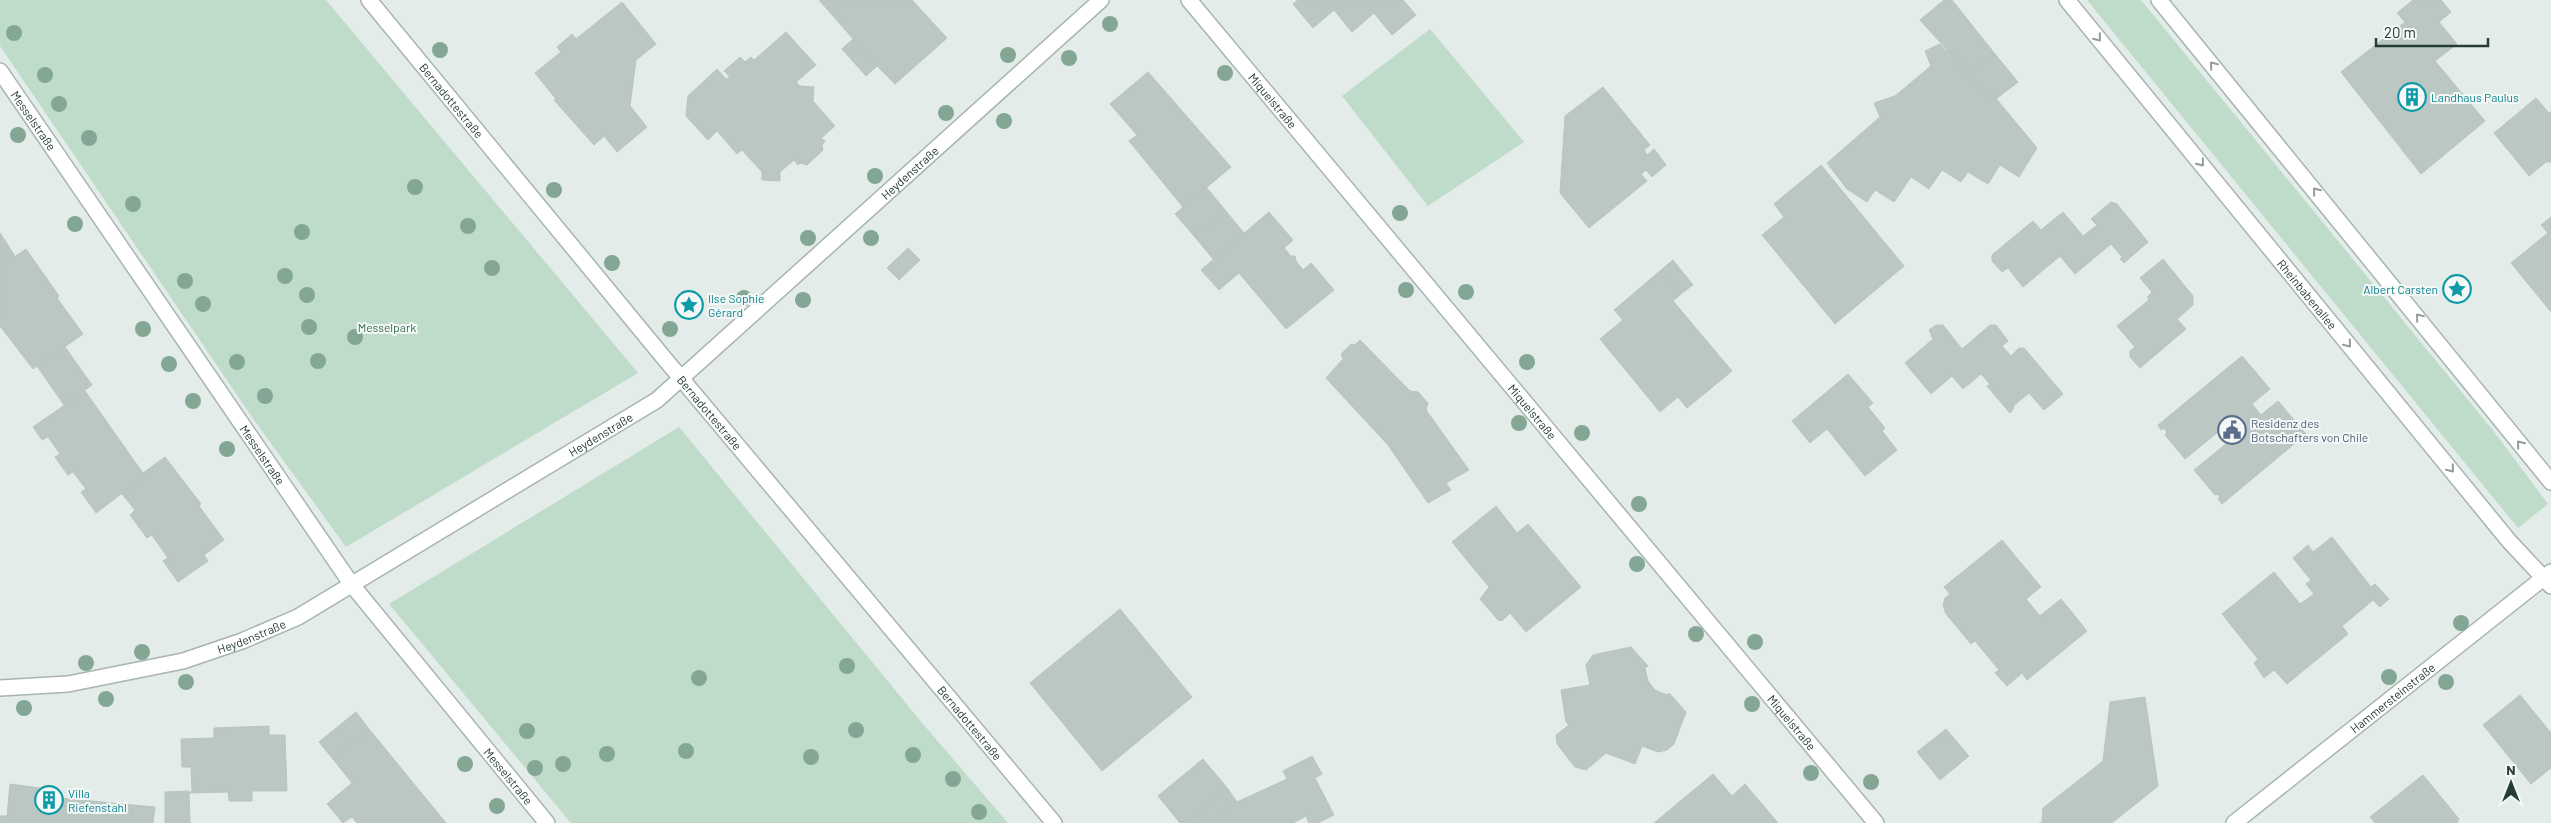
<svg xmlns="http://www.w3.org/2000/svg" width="2551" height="823" font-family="Barlow,sans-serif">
	<rect width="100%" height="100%" fill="#e4ece9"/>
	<path fill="#bfdbc9" d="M0 0H326L638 373 346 547 254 420 0 46Z
		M2087 0H2141L2495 433 2548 504 2518 528Z
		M1430 29 1524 142 1428 206 1342 96Z
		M679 427 923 724 1008 823H571L389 604Z"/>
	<path fill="#bac7c2" stroke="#b7c5c0" d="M819 0H912L947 38 895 84 877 66Z
		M1298 0H1403L1416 15 1392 35 1374 13 1352 32 1334 10 1313 28 1293 4Z
		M1944 0H1952L1995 54 1969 74 1920 20Z
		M2413 0H2441L2451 12 2439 22 2457 44 2435 61 2485 121 2421 174 2341 72 2405 22 2397 13Z
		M622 2 656 44 636 60 630 106 647 127 617 152 604 136 594 145 554 100 556 99 535 73 561 52 557 47 572 34 576 39Z
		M786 32 816 65 796 82 800 86 814 87 813 101 835 126 821 138 825 141 822 145 823 150 807 165 800 163 798 165 794 160 780 172V181L762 180V172L742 150 737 154 717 131 708 140 686 116 688 96 717 69 726 79 730 77 724 71 740 57 745 62 751 57 754 60Z
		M853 39 877 66 866 76 842 49Z
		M1940 44 1947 52 1949 50 1990 100 1994 96 2037 148 2019 177 2000 165 1988 184 1968 172 1961 182 1942 170 1929 189 1911 177 1894 202 1875 190 1867 202 1847 189 1827 163 1880 117 1874 103 1895 96 1931 66 1925 51Z
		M1995 54 2018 82 1996 99 1994 96 1990 100 1969 74Z
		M1148 72 1231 167 1183 207 1129 141 1137 135 1110 104Z
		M1603 87 1650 145 1644 150 1647 155 1654 149 1666 165 1652 177 1646 170 1641 174 1647 181 1589 228 1560 193 1565 116Z
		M2536 98 2549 113 2551 112V162H2546L2529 176 2494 133Z
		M1821 165 1904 266 1835 324 1762 235 1784 217 1774 204Z
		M1206 187 1225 210 1194 236 1175 214Z
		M2111 202 2117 204 2148 242 2124 263 2120 259 2122 257 2111 244 2075 274 2060 256 2023 287 2008 268 2002 272 1992 261V255L2033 221 2041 230 2063 212 2083 236 2097 225 2091 219Z
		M1225 210 1244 233 1213 259 1194 236Z
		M1269 212 1293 240 1284 248 1291 256H1295L1296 261 1303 270 1311 263 1334 290 1286 329 1239 273 1219 290 1201 270Z
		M2551 217V312L2511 263 2548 233 2541 225Z
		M0 233 15 256 0 267Z
		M908 248 920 260 899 280 887 268Z
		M26 249 59 296 57 298 83 334 33 369 0 326V267Z
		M2163 259 2193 296V305L2177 319 2186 329 2140 368 2130 357V351L2135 347 2117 326 2149 300 2147 297 2152 292 2140 278Z
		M1673 260 1693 285 1682 293 1661 270Z
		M1661 270 1682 293 1673 301 1732 371 1687 408 1678 397 1660 412 1600 339 1623 320 1614 310Z
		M1936 325H1943L1962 349 1990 325H1996L2008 341 2002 346 2011 356 2019 348H2024L2063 394 2044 410 2029 393 2013 406 2014 408 2010 413 1987 386 1990 384 1981 374 1963 389 1952 376 1931 394 1905 363 1933 339 1929 330Z
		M1360 340 1410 391 1418 392 1428 403 1426 410 1469 470 1446 483 1451 490 1428 503 1388 445 1326 378 1343 359 1341 354 1351 344 1355 345Z
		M65 347 92 385 64 405 37 366Z
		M2242 356 2270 389 2252 404 2261 415 2278 401 2306 434 2222 504 2218 499 2220 497 2217 494 2215 495 2194 470 2227 443 2218 432 2185 459 2165 435 2167 432 2164 428 2161 430 2158 425Z
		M1848 374 1873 403 1868 407 1885 428 1882 431 1897 450 1865 476 1827 429 1810 443 1792 421Z
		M85 391 145 476 96 513 81 492 86 489 73 472 68 475 55 457 60 454 48 437 42 440 33 427Z
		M165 457 201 504 199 506 224 540 204 555 208 561 178 582 163 561 168 558 152 535 147 538 130 515 135 510 122 494 145 476 143 473Z
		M1496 506 1517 533 1528 524 1581 587 1526 632 1510 613 1502 621 1498 620 1480 599 1489 587 1452 542Z
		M2332 537 2371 587 2375 584 2389 599 2380 607 2373 600 2360 611 2342 626 2348 634 2287 684 2274 670 2264 678 2254 663 2258 659 2222 614 2274 572 2300 604 2314 594 2306 584 2311 580 2293 558 2308 545 2313 552Z
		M2002 540 2041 587 2026 599 2040 616 2061 599 2087 631 2027 680 2022 673 2007 686 1995 673 1999 670 1975 641 1971 644 1946 614 1943 605 1945 598 1950 594 1944 587Z
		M1120 609 1192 697 1102 771 1030 683Z
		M1631 647 1648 666 1645 668 1648 681 1655 690 1667 695 1669 693 1686 712 1674 744 1667 750 1658 752 1642 746 1635 764 1606 753 1586 770 1575 767 1557 744 1556 735 1569 725 1566 722 1561 690 1590 685 1586 665 1593 655Z
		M2520 695 2551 733V768L2531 784 2483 725Z
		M2145 697 2158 786 2112 823H2039H2042L2043 808 2103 761 2110 702Z
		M356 712 369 729 333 759 319 742Z
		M269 726V735H285L287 791H252V801H229L228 792 189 793 192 791 191 767H182L181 739 214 738V728Z
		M369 729 446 823H357L352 817 343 823 327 804 352 783 333 759Z
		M1946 729 1969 756 1940 780 1917 752Z
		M1312 756 1322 774 1315 778 1334 815 1318 823H1309L1306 816 1293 823H1212L1237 802 1287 779 1283 771Z
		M1203 759 1228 789 1188 823H1180L1158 796Z
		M1713 774 1732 796 1745 784 1778 823H1654Z
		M2423 775 2459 819 2457 823H2375L2370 817Z
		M10 784 40 788 39 796 133 805 131 823H0V816H7Z
		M1228 789 1237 802 1212 823H1188Z
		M189 791 190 823H165V792Z
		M133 805 155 807 153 823H131Z"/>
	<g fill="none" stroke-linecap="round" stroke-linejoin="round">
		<defs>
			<g id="minor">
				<path id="s1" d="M369 0 664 358 1054 823"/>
				<path id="s2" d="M1189 0 1876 823"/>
				<path id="s3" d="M0 71 352 585 547 823"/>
				<path id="s4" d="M0 688 68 684 183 661 242 641 298 617 657 400 1101 0"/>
				<path id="s5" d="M2234 823 2551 572"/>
			</g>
			<g id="tertiary">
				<path id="s6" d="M2067 0 2509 541 2551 586"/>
				<path d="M2159 0 2551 482"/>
			</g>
		</defs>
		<use href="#minor" stroke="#a7b4b0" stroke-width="18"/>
		<use href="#tertiary" stroke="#a7b4b0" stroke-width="18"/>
		<use href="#minor" stroke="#fff" stroke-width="15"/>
		<use href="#tertiary" stroke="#fff" stroke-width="15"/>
	</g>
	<g fill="#83a794">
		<circle cx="1110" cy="24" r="8"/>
		<circle cx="14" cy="33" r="8"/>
		<circle cx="440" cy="50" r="8"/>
		<circle cx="1008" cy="55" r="8"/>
		<circle cx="1069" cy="58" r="8"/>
		<circle cx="1225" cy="73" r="8"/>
		<circle cx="45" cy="75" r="8"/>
		<circle cx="59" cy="104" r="8"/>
		<circle cx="946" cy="113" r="8"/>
		<circle cx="1004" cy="121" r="8"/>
		<circle cx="18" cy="135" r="8"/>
		<circle cx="89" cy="138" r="8"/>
		<circle cx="875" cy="176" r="8"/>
		<circle cx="415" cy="187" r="8"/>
		<circle cx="554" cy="190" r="8"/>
		<circle cx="133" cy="204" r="8"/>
		<circle cx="1400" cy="213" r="8"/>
		<circle cx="75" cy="224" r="8"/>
		<circle cx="468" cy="226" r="8"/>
		<circle cx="302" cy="232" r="8"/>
		<circle cx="808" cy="238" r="8"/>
		<circle cx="871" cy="238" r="8"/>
		<circle cx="612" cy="263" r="8"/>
		<circle cx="492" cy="268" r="8"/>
		<circle cx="285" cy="276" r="8"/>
		<circle cx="185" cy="281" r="8"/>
		<circle cx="1406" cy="290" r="8"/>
		<circle cx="1466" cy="292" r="8"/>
		<circle cx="307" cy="295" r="8"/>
		<circle cx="744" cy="298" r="8"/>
		<circle cx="803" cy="300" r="8"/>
		<circle cx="203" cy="304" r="8"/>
		<circle cx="309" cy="327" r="8"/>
		<circle cx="143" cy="329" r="8"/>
		<circle cx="670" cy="329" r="8"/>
		<circle cx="355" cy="337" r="8"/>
		<circle cx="318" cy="361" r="8"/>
		<circle cx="237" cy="362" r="8"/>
		<circle cx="1527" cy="362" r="8"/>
		<circle cx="169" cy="364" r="8"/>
		<circle cx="265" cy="396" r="8"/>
		<circle cx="193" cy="401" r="8"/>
		<circle cx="1519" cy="423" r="8"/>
		<circle cx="1582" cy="433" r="8"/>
		<circle cx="227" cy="449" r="8"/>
		<circle cx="1639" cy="504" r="8"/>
		<circle cx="1637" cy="564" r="8"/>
		<circle cx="2461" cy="623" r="8"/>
		<circle cx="1696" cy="634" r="8"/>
		<circle cx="1755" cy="642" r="8"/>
		<circle cx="142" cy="652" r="8"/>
		<circle cx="86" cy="663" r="8"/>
		<circle cx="847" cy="666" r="8"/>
		<circle cx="2389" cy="677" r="8"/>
		<circle cx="699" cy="678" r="8"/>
		<circle cx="186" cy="682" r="8"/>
		<circle cx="2446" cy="682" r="8"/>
		<circle cx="106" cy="699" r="8"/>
		<circle cx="1752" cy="704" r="8"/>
		<circle cx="24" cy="708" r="8"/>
		<circle cx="856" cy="730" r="8"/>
		<circle cx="527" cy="731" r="8"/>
		<circle cx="686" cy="751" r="8"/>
		<circle cx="607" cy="754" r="8"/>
		<circle cx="913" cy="755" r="8"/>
		<circle cx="811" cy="757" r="8"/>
		<circle cx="465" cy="764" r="8"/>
		<circle cx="563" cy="764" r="8"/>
		<circle cx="535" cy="768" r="8"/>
		<circle cx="1811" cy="773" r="8"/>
		<circle cx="953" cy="779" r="8"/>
		<circle cx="1871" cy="782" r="8"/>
		<circle cx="497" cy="806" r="8"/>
		<circle cx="979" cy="812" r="8"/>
	</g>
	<defs><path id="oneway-chevron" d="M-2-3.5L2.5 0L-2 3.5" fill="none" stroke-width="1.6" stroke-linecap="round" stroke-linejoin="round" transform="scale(1.25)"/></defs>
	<g stroke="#929e9b">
		<use href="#oneway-chevron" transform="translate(2098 38) rotate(51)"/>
		<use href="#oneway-chevron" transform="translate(2213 65) rotate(-129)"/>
		<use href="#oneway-chevron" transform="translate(2201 163) rotate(51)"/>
		<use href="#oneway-chevron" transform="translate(2316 191) rotate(-129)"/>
		<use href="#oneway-chevron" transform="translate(2419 317) rotate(-129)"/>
		<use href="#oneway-chevron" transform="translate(2348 344) rotate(51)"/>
		<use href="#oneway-chevron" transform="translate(2520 444) rotate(-129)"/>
		<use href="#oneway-chevron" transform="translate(2451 469) rotate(51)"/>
	</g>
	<defs>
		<symbol id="building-ring" viewBox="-11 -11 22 22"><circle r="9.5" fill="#f4f9f7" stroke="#0f9aa8" stroke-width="1.5"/><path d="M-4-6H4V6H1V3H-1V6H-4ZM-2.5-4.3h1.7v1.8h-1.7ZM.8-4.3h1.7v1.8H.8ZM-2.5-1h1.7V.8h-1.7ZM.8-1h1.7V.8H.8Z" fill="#0f9aa8"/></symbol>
		<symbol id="sight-ring" viewBox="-11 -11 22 22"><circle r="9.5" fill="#f4f9f7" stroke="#0f9aa8" stroke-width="1.5"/><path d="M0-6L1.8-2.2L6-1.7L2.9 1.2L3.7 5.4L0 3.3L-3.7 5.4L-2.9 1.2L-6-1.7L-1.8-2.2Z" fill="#0f9aa8"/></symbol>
		<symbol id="civic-ring" viewBox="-11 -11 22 22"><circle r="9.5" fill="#f4f9f7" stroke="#5c6f8a" stroke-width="1.5"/><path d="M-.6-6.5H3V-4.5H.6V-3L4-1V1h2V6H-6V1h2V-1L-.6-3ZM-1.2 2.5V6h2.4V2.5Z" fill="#5c6f8a"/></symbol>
	</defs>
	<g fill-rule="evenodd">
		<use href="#building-ring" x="2396" y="81" width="32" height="32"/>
		<use href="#sight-ring" x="2441" y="273" width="32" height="32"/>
		<use href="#sight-ring" x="673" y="289" width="32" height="32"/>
		<use href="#civic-ring" x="2216" y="414" width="32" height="32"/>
		<use href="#building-ring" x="33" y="784" width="32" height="32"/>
	</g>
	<g text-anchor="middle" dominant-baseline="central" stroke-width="4" stroke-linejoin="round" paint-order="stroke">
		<g font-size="12" fill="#0d838f" stroke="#f4f9f7" text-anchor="start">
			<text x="2431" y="97">Landhaus Paulus</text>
			<text x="2438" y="289" text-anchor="end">Albert Carsten</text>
			<text x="708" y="298">Ilse Sophie<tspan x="708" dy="14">Gérard</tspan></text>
			<text x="68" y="793">Villa<tspan x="68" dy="14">Riefenstahl</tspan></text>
		</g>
		<g font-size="12" fill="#253c37" stroke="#f4f9f7">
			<text stroke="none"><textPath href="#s1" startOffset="130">Bernadottestraße</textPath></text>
			<text stroke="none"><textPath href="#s2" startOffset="131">Miquelstraße</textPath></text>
			<text stroke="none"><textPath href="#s3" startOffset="60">Messelstraße</textPath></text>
			<text stroke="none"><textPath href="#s4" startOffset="1068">Heydenstraße</textPath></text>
			<text stroke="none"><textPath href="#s6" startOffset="380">Rheinbabenallee</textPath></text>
			<text stroke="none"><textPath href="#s2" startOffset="536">Miquelstraße</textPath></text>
			<text stroke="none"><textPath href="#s1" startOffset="535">Bernadottestraße</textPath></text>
			<text stroke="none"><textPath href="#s4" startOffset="662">Heydenstraße</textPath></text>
			<text stroke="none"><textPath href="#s3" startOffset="465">Messelstraße</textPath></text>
			<text stroke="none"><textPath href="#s4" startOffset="258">Heydenstraße</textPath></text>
			<text stroke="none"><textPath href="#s5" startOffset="202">Hammersteinstraße</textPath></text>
			<text stroke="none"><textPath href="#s2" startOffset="941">Miquelstraße</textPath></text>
			<text stroke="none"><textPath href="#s1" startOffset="940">Bernadottestraße</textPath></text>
			<text stroke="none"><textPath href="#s3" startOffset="870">Messelstraße</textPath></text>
		</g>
		<g font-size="12" fill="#346f4e" stroke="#f4f9f7">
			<text x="387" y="327">Messelpark</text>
		</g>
		<g font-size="12" fill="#4e5e75" stroke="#f4f9f7" text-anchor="start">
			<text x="2251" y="423">Residenz des<tspan x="2251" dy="14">Botschafters von Chile</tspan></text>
		</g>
	</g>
	<g transform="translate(2511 783)" stroke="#f4f9f7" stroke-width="4" paint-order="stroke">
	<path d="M0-4L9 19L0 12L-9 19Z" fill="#253c37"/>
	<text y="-8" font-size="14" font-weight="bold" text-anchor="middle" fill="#253c37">N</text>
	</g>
	<path d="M2376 38v8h112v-8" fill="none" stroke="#253c37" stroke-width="2.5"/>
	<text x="2384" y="38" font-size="15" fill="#253c37" stroke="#f4f9f7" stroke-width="4" paint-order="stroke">20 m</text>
</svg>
